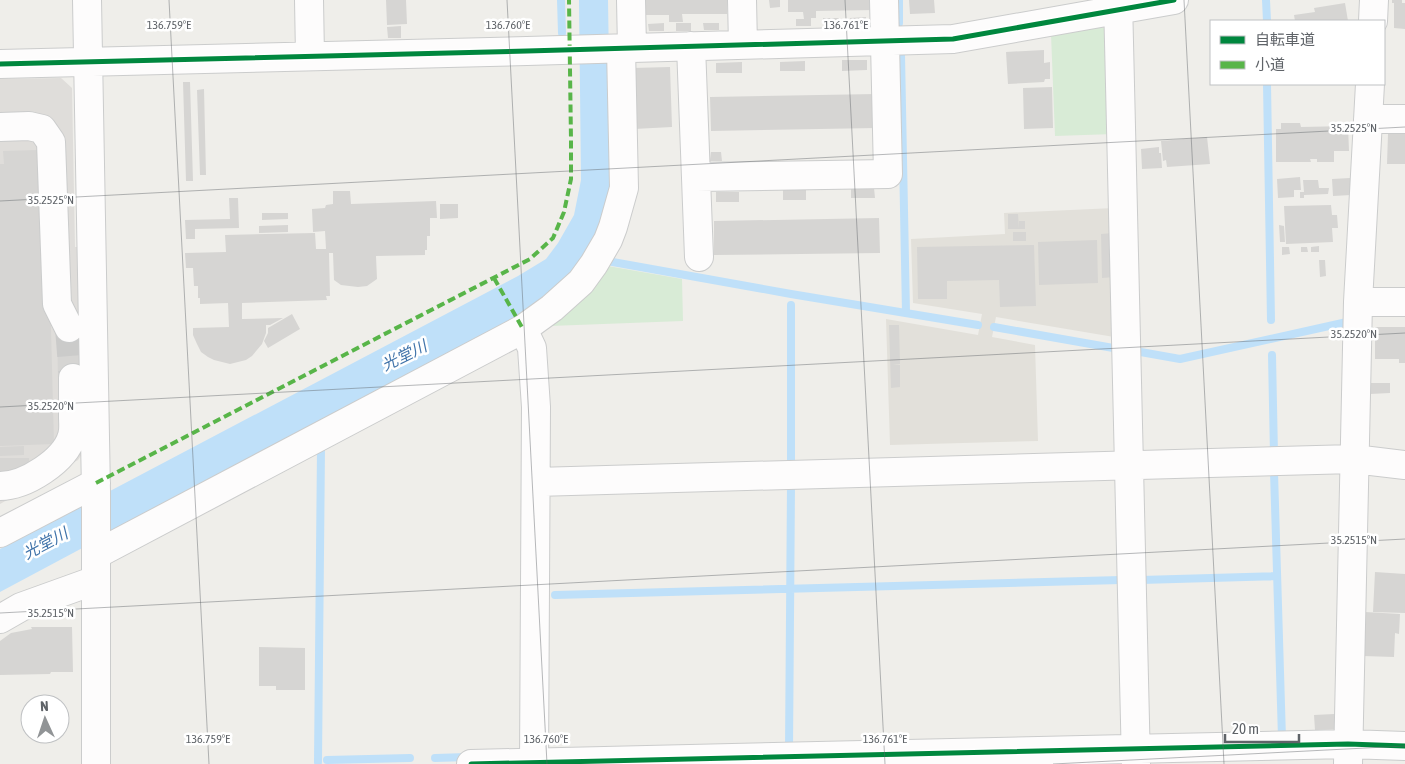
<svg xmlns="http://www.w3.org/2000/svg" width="1405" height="764" font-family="'Asap Condensed','Noto Sans JP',sans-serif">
	<rect width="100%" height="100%" fill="#efeeea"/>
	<path fill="#dfddda" d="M61 78 72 88 75 247H81L84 451 78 460 0 504V79Z"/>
	<path fill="#e2e0da" d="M1114 208 1120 338 996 317 992 337 1035 345 1038 441 890 445 886 319 978 335 982 314 913 303 911 239 1005 234 1004 213Z"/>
	<path fill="#d8ebd6" d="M1101 27 1110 31 1114 134 1055 136 1051 34Z
		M602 265 682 279 683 321 550 326Z"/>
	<path fill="#bfe0f9" d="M579 0H608L611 188 601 230 572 276 528 310 513 318 0 592V549L518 276 546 259 558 243 574 215 581 180Z"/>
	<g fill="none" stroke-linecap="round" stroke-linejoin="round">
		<path stroke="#bfe0f9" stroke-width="8" d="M561 0 562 33
			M899 0V23
			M1266 0 1267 21
			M901 55 906 313
			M1267 84 1271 320
			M607 261 791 294 978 325
			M994 327 1119 349
			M1135 351 1180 359 1347 322
			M1272 355 1274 455
			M791 468V305
			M1274 472 1282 738H1283
			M1141 580 1277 576
			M555 595 1121 580
			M789 750 791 485
			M435 758 468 757
			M327 760 410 758
			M318 762 321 448"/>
	</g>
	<path fill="#d6d5d3" d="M386 0H406L407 24 387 25Z
		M640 0H727V14H682L683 22H669V15H640Z
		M769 0H780V7L770 8Z
		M788 0H875V10L816 11V18H811V26H796V19H804L803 12H788Z
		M909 0H934L935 13 910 14Z
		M1392 0H1402V3H1392Z
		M1345 3 1348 21H1295L1294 15 1315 12 1314 8Z
		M1394 3H1405V29L1394 28Z
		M866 17V25H851L850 18Z
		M823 18H839V25L824 26Z
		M664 23V31H649L648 24Z
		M676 23H691V31H676Z
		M703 23H719V30H704Z
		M401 26V38H388L387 27Z
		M1044 50V63L1050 62V79H1045L1044 82 1008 84 1006 52Z
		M842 60H867V70L842 71Z
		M805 61V71H780V62Z
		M742 62V73H716V63Z
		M670 67 672 127 634 129 632 68Z
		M183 82H190L193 181H186Z
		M1052 87 1053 128 1024 129 1023 88Z
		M204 89 206 175H200L197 90Z
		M876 94V128L711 131 710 97Z
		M1281 123H1300L1301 127 1348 126 1349 151H1334V162H1317V159H1310L1311 162H1276V129H1281Z
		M1399 131H1405V164H1387L1388 134 1399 133Z
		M1207 137 1210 164 1167 167 1166 160 1163 161 1161 141Z
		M1159 147V153H1161L1162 168 1142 169 1141 149Z
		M38 150V177H47L54 444 0 446V178H19H0V164H4L3 151Z
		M711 152H721L722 161H710Z
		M1300 177 1301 190H1294V197L1278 198 1277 179Z
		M1350 178 1351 195 1333 196 1332 179Z
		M1303 180H1318L1319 188H1329L1328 194 1304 195V198H1300V192H1304Z
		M851 188H874L875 198H851Z
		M783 190H806V200H783Z
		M333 191H350L351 204 436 201 437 218H430V236H427V250H425V255L376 256 377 279 367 286 358 287 341 285 334 280 333 253H329L330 296H326L327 300 242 303V319L283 318 270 325H266V333L262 344 252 356 246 360 230 364 214 360 208 357 201 352 197 344 193 335V328L229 327 228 303 200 304V298H198V286H194L193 268H186L185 253 226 252 225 235 315 233 316 249H326L325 231 313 232 312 209 325 208 326 205 333 204Z
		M716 192H739V202H716Z
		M229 198H238L239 228 195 229V239H186L185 220 230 219Z
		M440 204H458V218L440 219Z
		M1331 205 1332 215H1337L1338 228H1332L1333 242 1286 244 1284 206Z
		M262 213H288V219L262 220Z
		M1008 214H1018L1019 229H1008Z
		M879 218 880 253 714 255V221Z
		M1019 221H1025V229H1019Z
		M288 225V232L259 233V226Z
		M1279 225 1284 226 1285 242H1280Z
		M1013 232H1026V241H1013Z
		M1113 233 1115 277 1102 278 1101 234Z
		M1097 240 1098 283 1039 285 1038 242Z
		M1034 245 1036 306 1000 307 999 280 947 281V299H918L917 247Z
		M1319 246V252H1311V247Z
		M1282 247H1289L1290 254 1282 255Z
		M1301 247H1307L1308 252H1301Z
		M1319 260H1325L1326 276 1320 277Z
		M292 314 300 329 268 348 264 341 268 333V328Z
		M889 325H899L900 364 893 365H900V387L891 388Z
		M1375 327H1405V363H1399V359H1375Z
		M80 328 81 378 58 379 57 329Z
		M1370 383H1390V393L1370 394Z
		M24 446V455L0 456V447Z
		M0 458H29L30 475 0 476Z
		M1375 572 1405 574V613L1373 612Z
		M1365 612 1400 614 1399 634 1395 633 1394 657 1363 656Z
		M31 627H72L73 672H51L50 674 0 675V641L11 633 32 629Z
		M259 647 305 648V690H276V686H259Z
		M1334 714 1335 729 1315 730 1314 715Z"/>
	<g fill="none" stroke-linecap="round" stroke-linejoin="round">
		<path stroke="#cbcbca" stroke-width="28" stroke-dasharray="28 14" stroke-linecap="butt" d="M69 328 73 378"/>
		<defs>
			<path id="minor" d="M87 0 96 492V764
				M309 0 310 56
				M631 0 632 48
				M742 0 743 45
				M1118 0 1136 764
				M1373 21 1374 0
				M691 46 699 257
				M0 64 527 51 953 39 1174 0
				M1368 119H1405
				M0 127 29 126 42 129 51 142 57 304 69 328
				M696 177 888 174 884 0
				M1358 302H1405
				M523 329 532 348 536 407 534 764
				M536 482 1354 459 1405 465
				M0 486C25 486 65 461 72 436 74 430 73 423 73 417 73 404 73 391 73 378
				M0 533 96 483
				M97 554 523 329 552 308 581 282 594 264 608 240 613 227 624 188 621 48
				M0 619 21 607 96 580
				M471 764 1348 744 1405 746
				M1348 764 1358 302 1370 84"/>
		</defs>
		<use href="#minor" stroke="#cbcccc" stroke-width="30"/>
		<use href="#minor" stroke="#fdfcfc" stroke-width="28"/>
		<path stroke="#58b549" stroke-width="4" stroke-dasharray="8 4" stroke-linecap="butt" d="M494 278 523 329
			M96 483 530 259 553 238 564 212 571 179V140L569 0"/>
		<defs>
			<path id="cycleway" d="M0 64 527 51 953 39 1174 0
				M471 764 1348 744 1405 746"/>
		</defs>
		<use href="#cycleway" stroke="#fff" stroke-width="8"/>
		<use href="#cycleway" stroke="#00873e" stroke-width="5"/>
	</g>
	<path fill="none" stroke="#5f6368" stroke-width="1" stroke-opacity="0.45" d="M169 0 209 764M507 0 547 764M845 0 885 764M1184 0 1224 764M0 201 1405 127M0 407 1405 333M0 613 1405 539M1053 764 1405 746"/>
	<g text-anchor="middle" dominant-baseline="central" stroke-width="5" stroke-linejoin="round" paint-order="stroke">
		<g font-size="16" font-style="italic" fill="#4174aa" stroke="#fff">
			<text transform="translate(404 355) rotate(-26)">光堂川</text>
			<text transform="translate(45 543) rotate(-28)">光堂川</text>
		</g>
	</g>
	<g font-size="12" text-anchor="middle" fill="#5f6368" stroke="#fff" stroke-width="5" stroke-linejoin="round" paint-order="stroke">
		<text x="169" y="29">136.759°E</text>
		<text x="508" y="29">136.760°E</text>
		<text x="846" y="29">136.761°E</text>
		<text x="1354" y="132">35.2525°N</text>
		<text x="51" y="204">35.2525°N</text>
		<text x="1354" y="338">35.2520°N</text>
		<text x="51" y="410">35.2520°N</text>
		<text x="1354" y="544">35.2515°N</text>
		<text x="51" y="617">35.2515°N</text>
		<text x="208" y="743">136.759°E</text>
		<text x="546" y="743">136.760°E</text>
		<text x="885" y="743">136.761°E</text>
	</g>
	<rect x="1210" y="20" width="175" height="65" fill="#ffffff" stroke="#bfc1c3"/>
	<rect x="1220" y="36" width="25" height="8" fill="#00873e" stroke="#bfc1c3"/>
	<text x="1255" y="45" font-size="15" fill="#5f6368">自転車道</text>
	<rect x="1220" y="61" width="25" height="8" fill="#58b549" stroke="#bfc1c3"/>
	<text x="1255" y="70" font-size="15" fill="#5f6368">小道</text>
	<g transform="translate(45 719) rotate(357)"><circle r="24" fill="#ffffff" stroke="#bfc1c3"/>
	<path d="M0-4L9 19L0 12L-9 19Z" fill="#919496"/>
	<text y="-8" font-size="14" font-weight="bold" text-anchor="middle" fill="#5f6368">N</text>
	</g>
	<path d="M1225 734v8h74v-8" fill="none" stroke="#5f6368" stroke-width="2.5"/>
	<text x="1232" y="734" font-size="15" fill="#5f6368" stroke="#ffffff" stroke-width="4" paint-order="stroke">20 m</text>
</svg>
